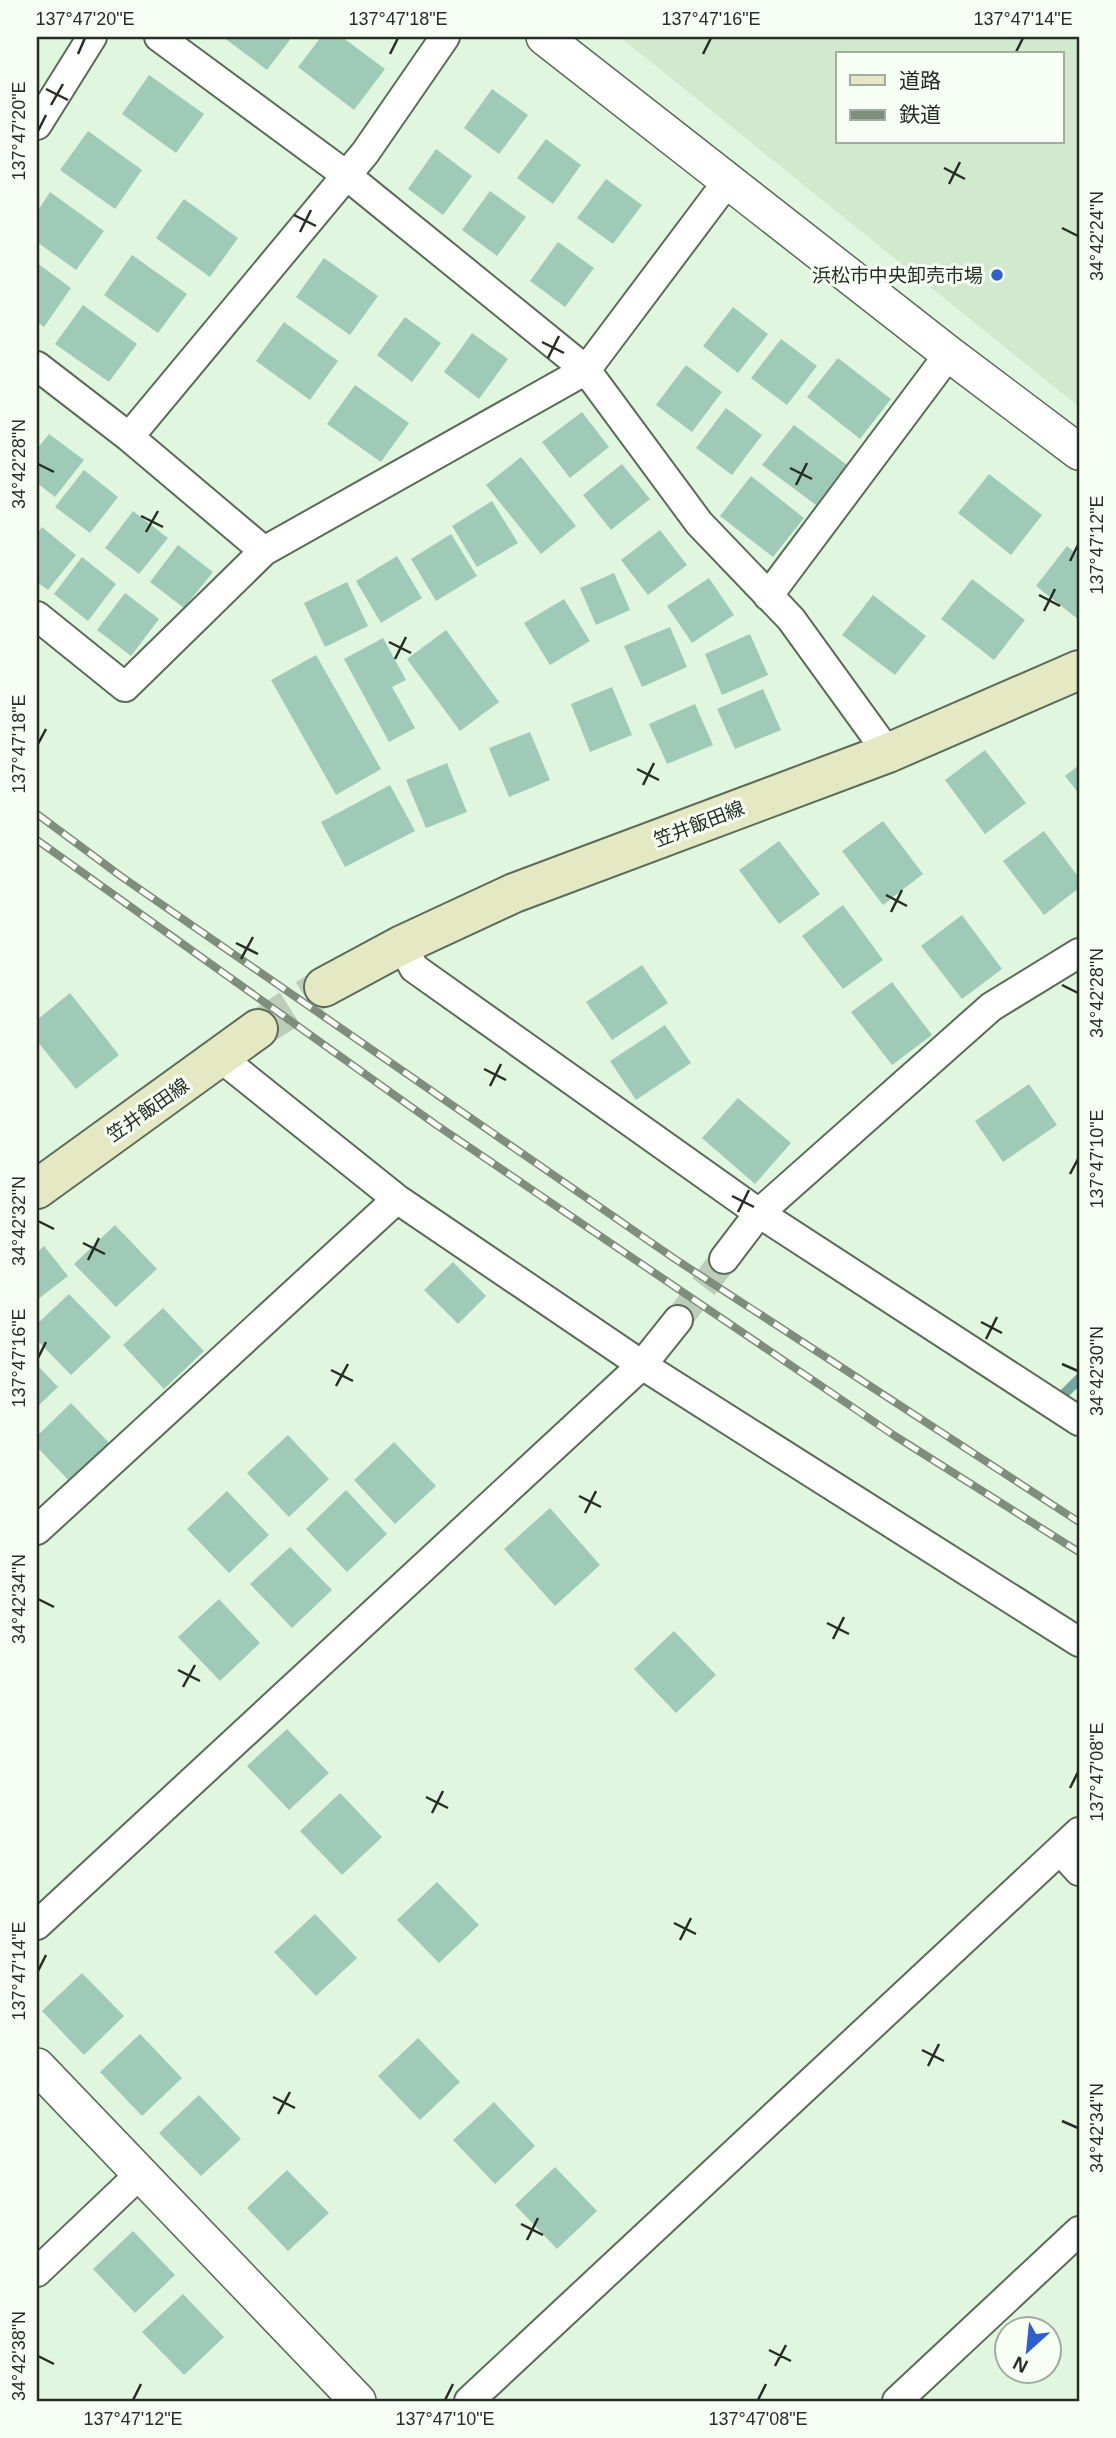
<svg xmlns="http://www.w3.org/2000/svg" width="1116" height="2438" font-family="Arial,'Noto Sans JP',sans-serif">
	<rect width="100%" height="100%" fill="#e1f6de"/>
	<path fill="#d1eace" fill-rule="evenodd" d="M620 37H1079V407ZM838 54H1062V142H838Z"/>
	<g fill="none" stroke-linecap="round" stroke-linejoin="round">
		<path stroke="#76a6a2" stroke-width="10" d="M1063 1395 1079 1379"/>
	</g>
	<path fill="#a0cab8" d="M223 37H292L267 70Z
		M321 37H342L385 69 354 110 298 67Z
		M149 75 204 114 176 153 122 114Z
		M492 89 528 115 499 154 464 128Z
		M88 131 142 170 115 209 60 170Z
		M546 139 581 165 553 204 517 178Z
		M436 149 472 176 443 215 408 189Z
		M606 179 642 205 613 244 577 218Z
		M490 191 526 217 497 256 462 230Z
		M50 192 104 231 76 270 37 242V212Z
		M184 199 238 238 210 277 156 238Z
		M558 242 594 268 565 307 530 281Z
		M132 255 187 294 158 333 104 295Z
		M324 258 378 296 350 335 296 297Z
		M37 263 71 288 44 327 37 322Z
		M83 305 137 344 109 382 55 344Z
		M733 307 768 334 738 373 703 346Z
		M405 317 441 343 412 382 377 355Z
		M284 322 338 361 310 400 256 361Z
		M472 333 508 359 479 399 444 372Z
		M781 339 817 366 787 405 751 378Z
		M838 358 891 399 860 439 807 397Z
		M686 365 722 392 692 432 656 405Z
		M355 385 409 423 381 462 327 424Z
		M726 408 762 435 732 475 696 448Z
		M582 412 609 447 570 478 542 442Z
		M794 425 847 465 816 505 762 465Z
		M49 434 84 460 55 497 37 483V449Z
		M521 457 576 526 541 554 486 485Z
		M622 464 650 499 611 530 583 495Z
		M84 470 118 497 90 533 55 507Z
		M989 474 1042 515 1011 555 958 513Z
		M751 476 804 518 773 557 720 516Z
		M492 501 518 543 477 567 452 526Z
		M133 511 168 538 139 574 105 548Z
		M42 527 76 555 48 590 37 582V534Z
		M660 530 687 565 648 595 621 560Z
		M451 534 477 576 436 601 411 559Z
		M178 545 213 572 184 608 150 582Z
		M1067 546 1079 556V620L1036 586Z
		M397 556 422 598 381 623 356 581Z
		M82 557 116 584 88 621 54 594Z
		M614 573 630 610 596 625 580 588Z
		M709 578 734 615 692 643 667 606Z
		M972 579 1025 620 994 660 941 619Z
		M347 582 368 626 325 647 304 603Z
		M125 593 159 619 131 656 97 630Z
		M873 595 926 636 895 675 842 635Z
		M564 599 590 641 550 665 524 623Z
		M670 627 687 667 642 687 624 646Z
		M446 630 499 702 460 731 407 659Z
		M750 634 768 675 722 695 705 654Z
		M383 638 406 680 392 687 415 728 389 742 344 659Z
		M316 655 381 769 336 795 271 680Z
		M612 687 632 735 590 752 571 704Z
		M763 689 781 730 735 749 717 709Z
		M695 704 713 745 667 764 649 724Z
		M530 732 550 780 509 797 489 748Z
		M985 750 1026 803 985 834 945 780Z
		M447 763 467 812 426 828 406 780Z
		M1079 765V794L1065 776Z
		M390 785 415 831 345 867 321 822Z
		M883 821 923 874 883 905 842 851Z
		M1044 831 1079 878V888L1044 915 1003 861Z
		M779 841 820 894 779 924 739 870Z
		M843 905 883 960 843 989 802 936Z
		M962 915 1002 969 962 999 921 946Z
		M642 965 668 1003 612 1040 586 1002Z
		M892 982 932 1035 892 1065 851 1012Z
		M70 993 119 1055 76 1089 37 1041V1020Z
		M665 1025 691 1063 636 1100 610 1061Z
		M1029 1084 1057 1125 1003 1162 975 1121Z
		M738 1098 791 1143 755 1184 702 1138Z
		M115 1225 157 1269 116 1307 74 1264Z
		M44 1246 68 1276 37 1300V1252Z
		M453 1262 486 1296 458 1324 424 1290Z
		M69 1294 111 1337 71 1375 37 1340V1324Z
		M163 1308 204 1351 164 1389 123 1345Z
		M37 1365 58 1387 37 1407Z
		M71 1403 113 1447 73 1485 37 1447V1436Z
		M288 1435 329 1479 289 1517 247 1473Z
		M394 1442 436 1486 395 1524 354 1480Z
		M346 1490 387 1534 347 1572 306 1529Z
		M227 1491 269 1535 229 1573 187 1529Z
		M550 1508 600 1565 555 1606 504 1549Z
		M290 1547 332 1590 292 1628 250 1584Z
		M219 1599 260 1643 220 1681 178 1637Z
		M674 1631 716 1675 676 1713 634 1669Z
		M287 1729 329 1773 289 1810 247 1766Z
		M340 1793 382 1837 342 1875 300 1831Z
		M437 1882 479 1925 439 1963 397 1920Z
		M315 1914 357 1958 316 1996 274 1952Z
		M82 1973 124 2016 84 2055 42 2011Z
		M140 2034 182 2078 142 2116 100 2072Z
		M418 2038 460 2082 420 2120 378 2076Z
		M199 2095 241 2139 201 2176 159 2133Z
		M494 2102 535 2146 495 2184 453 2140Z
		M555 2167 597 2211 557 2249 515 2205Z
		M287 2170 329 2213 288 2251 247 2208Z
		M133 2231 175 2275 135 2313 93 2269Z
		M183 2294 224 2337 184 2375 142 2332Z"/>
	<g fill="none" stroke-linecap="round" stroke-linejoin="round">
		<path stroke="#bcceb9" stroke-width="28" stroke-dasharray="28 14" stroke-linecap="butt" d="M678 1320 724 1259"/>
		<path stroke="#bcceb9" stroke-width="38" stroke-dasharray="38 19" stroke-linecap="butt" d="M258 1029 324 987"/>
		<defs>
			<path id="minor" d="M159 37 346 175 586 370 699 523 791 619 888 753
				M37 125 92 37
				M37 366 129 437 264 551
				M129 437 365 153 445 37
				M768 596 949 354
				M37 616 125 687 264 551 586 370 727 182
				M402 945 414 968 759 1213 724 1259
				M1079 953 991 1007 759 1213 1079 1421
				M221 1058 397 1199 642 1365 1079 1642
				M37 1530 397 1199
				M1060 1850 1079 1871
				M37 1925 642 1365 678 1320
				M37 2272 139 2175
				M469 2401 1079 1832
				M897 2401 1079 2231"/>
			<path id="tertiary" d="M544 37 949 354 1079 452
				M37 2066 358 2401"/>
			<path id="secondary" d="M324 987 402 945 514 893 888 753 1079 670
				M37 1189 258 1029"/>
		</defs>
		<use href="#minor" stroke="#5a6c58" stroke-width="32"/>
		<use href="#tertiary" stroke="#5a6c58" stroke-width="38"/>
		<use href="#secondary" stroke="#5a6c58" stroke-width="42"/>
		<use href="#minor" stroke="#fff" stroke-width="28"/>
		<use href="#tertiary" stroke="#fff" stroke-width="35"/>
		<use href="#secondary" stroke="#e4e9c3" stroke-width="38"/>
		<defs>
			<path id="rail" d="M37 814 122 877 675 1259 1079 1522
				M37 840 435 1124 895 1436 1079 1552"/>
		</defs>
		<use href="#rail" stroke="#7f8d7d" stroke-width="8"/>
		<use href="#rail" stroke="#f7fff5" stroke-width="5" stroke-dasharray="16" stroke-linecap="butt"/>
	</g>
	<path fill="none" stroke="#262d25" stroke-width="2.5" d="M78 54 85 38M390 54 398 38M703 54 711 38M1015 54 1023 38M46 89 68 100M51 105 63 84M38 131 46 115M944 168 965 179M949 184 960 162M294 215 316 226M1062 228 1078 236M300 232 311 210M542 342 564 353M548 358 559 336M38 464 54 472M790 468 812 479M796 485 807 463M141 516 163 527M146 532 158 511M1070 561 1078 545M1039 595 1060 606M1044 611 1055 589M389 642 411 653M395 659 406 637M38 744 46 729M637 769 659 780M643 785 654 763M886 895 907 906M891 912 902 890M236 943 258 954M241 959 253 937M1062 985 1078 993M484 1069 506 1080M490 1086 501 1064M1070 1174 1078 1159M732 1196 754 1207M738 1212 749 1190M38 1221 54 1229M83 1243 105 1254M88 1260 99 1238M981 1322 1002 1333M986 1339 997 1317M38 1358 46 1342M1062 1364 1078 1371M331 1370 353 1381M336 1386 348 1364M579 1496 601 1507M585 1513 596 1491M38 1599 54 1607M827 1623 849 1634M833 1639 844 1617M178 1670 200 1681M183 1687 195 1665M1070 1788 1078 1772M426 1797 448 1808M432 1813 443 1791M674 1923 696 1934M680 1940 691 1918M38 1971 46 1955M922 2050 944 2061M928 2066 939 2044M273 2097 295 2108M278 2114 290 2092M1062 2121 1078 2128M521 2224 543 2235M527 2240 538 2218M769 2350 791 2361M38 2356 54 2364M775 2366 786 2345M133 2400 141 2384M445 2400 453 2384M758 2400 766 2384"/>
	<circle fill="#315ece" stroke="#f7fff5" stroke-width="2.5" cx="997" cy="275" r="7"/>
	<g text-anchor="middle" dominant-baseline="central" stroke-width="6" stroke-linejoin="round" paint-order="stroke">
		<g font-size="19" fill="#262d25" stroke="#f7fff5" text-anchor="end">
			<text x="983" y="275">浜松市中央卸売市場</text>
		</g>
		<g font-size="19" fill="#262d25" stroke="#f7fff5">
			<text transform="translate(699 824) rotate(-21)">笠井飯田線</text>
			<text transform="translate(148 1110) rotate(-35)">笠井飯田線</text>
		</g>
	</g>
	<rect width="1116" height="2438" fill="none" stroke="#f7fff5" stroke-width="77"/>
	<rect x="836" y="52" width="228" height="91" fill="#f7fff5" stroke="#a3aba2" stroke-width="2"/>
	<rect x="850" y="75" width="35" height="10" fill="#e4e9c3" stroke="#a3aba2" stroke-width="2"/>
	<text x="899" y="88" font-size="21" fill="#262d25">道路</text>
	<rect x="850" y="110" width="35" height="10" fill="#7f8d7d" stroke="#a3aba2" stroke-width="2"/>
	<text x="899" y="122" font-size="21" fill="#262d25">鉄道</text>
	<g transform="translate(1028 2350) rotate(207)"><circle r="33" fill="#f7fff5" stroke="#a3aba2" stroke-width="2"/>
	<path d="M0-5L12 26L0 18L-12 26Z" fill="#315ece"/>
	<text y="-10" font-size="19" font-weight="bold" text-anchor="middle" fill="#262d25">N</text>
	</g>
	<rect x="38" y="38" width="1040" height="2362" fill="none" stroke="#262d25" stroke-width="2.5"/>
	<g font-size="18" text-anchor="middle" fill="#262d25">
		<text x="85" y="25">137°47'20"E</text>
		<text x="398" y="25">137°47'18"E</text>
		<text x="711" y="25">137°47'16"E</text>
		<text x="1023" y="25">137°47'14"E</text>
		<text transform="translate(19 131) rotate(-90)" y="6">137°47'20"E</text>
		<text transform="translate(1097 236) rotate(-90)" y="6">34°42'24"N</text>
		<text transform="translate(19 464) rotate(-90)" y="6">34°42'28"N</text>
		<text transform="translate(1097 545) rotate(-90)" y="6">137°47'12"E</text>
		<text transform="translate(19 744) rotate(-90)" y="6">137°47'18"E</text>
		<text transform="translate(1097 993) rotate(-90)" y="6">34°42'28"N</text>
		<text transform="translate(1097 1159) rotate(-90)" y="6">137°47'10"E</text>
		<text transform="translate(19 1221) rotate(-90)" y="6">34°42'32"N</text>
		<text transform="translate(19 1358) rotate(-90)" y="6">137°47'16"E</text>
		<text transform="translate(1097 1371) rotate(-90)" y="6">34°42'30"N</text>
		<text transform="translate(19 1599) rotate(-90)" y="6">34°42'34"N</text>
		<text transform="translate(1097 1772) rotate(-90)" y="6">137°47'08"E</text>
		<text transform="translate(19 1971) rotate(-90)" y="6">137°47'14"E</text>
		<text transform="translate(1097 2128) rotate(-90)" y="6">34°42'34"N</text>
		<text transform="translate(19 2356) rotate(-90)" y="6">34°42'38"N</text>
		<text x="133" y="2425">137°47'12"E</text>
		<text x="445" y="2425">137°47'10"E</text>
		<text x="758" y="2425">137°47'08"E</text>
	</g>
</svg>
